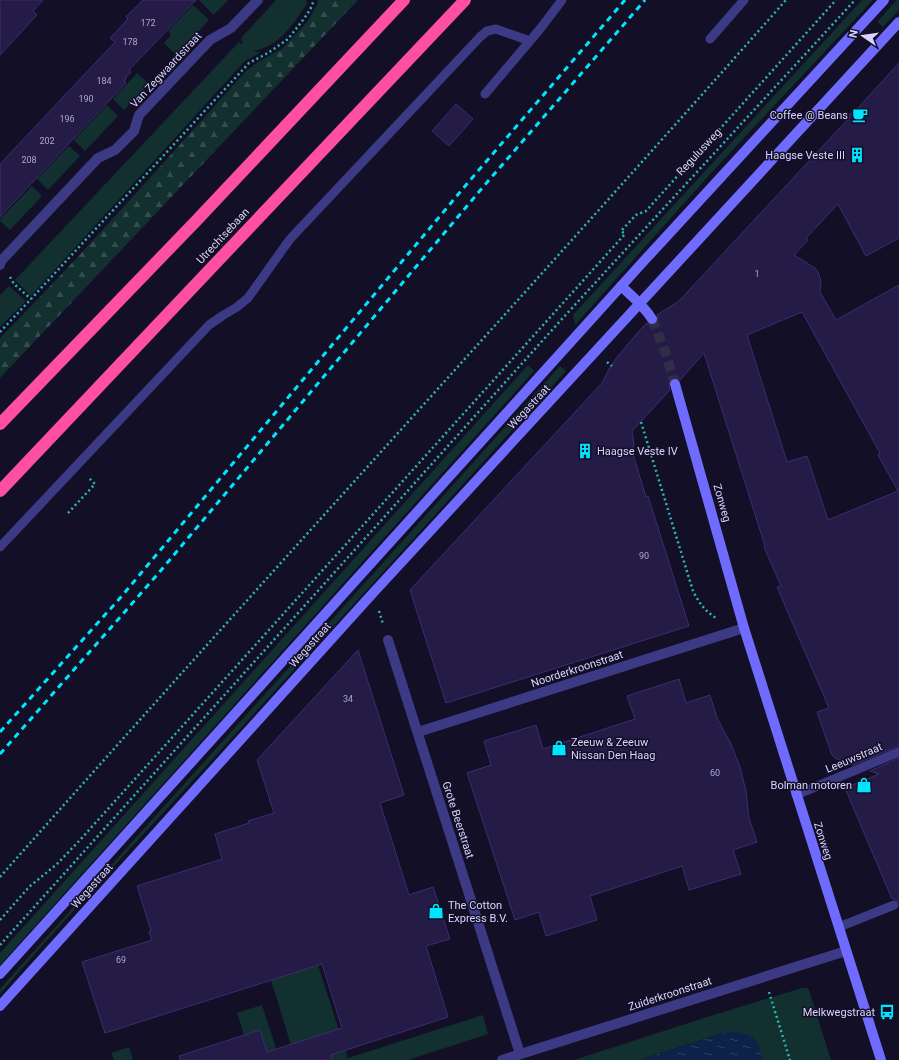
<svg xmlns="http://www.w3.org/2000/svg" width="899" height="1060" font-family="Roboto,sans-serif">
	<defs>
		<pattern id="forest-firs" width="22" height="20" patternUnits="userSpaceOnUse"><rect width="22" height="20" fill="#12302f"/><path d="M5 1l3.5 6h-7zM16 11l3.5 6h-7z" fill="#344d4e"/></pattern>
		<pattern id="water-ripples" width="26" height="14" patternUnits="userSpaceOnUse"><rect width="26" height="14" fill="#0c2248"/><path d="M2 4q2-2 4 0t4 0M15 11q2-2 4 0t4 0" fill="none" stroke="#2f4163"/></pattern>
	</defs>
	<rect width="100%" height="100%" fill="#130f26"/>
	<path fill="#12302f" d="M199 0H228L214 15Z
		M276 0H306L307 4C294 23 278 48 253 51L261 52 245 61 31 296 15 280 239 42 243 45 241 38Z
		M862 0H873L713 171 575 325 573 315Z
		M897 0H899V10L883 27 877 22Z
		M193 5 209 20 176 55 164 43 171 35 168 31Z
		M137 73 149 84 124 110 113 99Z
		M107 105 118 116 85 151 74 140Z
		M69 146 80 156 48 190 37 179Z
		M32 186 42 196 10 230 0 221V219Z
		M9 286 26 301 0 327V295Z
		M528 365 534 371 0 965V953Z
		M560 366 566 371 210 762C139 839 68 915 0 994V989L15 972Z
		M318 965 348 1058 483 1015 488 1034 408 1060H332L324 1034 291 1045 271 980Z
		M802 988H807L809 990 831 1060H763L756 1041 752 1037 723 1033 639 1060H574L707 1017Z
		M262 1005 280 1060H269L244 1035 237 1013Z
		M129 1047 133 1060H114L111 1053Z"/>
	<path fill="url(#forest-firs)" d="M318 0H358L0 378V338C85 252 165 161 246 71L258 62 283 48 307 22 317 5Z"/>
	<path fill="url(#water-ripples)" d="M729 1032C738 1032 750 1033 756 1041 760 1046 761 1054 763 1060H639L718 1035Z"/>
	<path fill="#241b47" stroke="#3b2d73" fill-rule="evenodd" d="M0 0H43L33 11 37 15 0 55Z
		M143 0H196L129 70 131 72 125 78 126 79 124 82 126 83 0 217V164L115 42 110 38 128 19 126 17Z
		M899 63V238L866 256 838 204 806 238 808 240 794 255 815 268 818 272 821 281 820 292 836 320 899 285V746L853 765 835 758 832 755 817 712 829 708 777 587 781 586 764 547 765 546 759 527 704 353 680 380 676 378H673L670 380 669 383 670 390 632 431 634 445 632 451 646 497 648 496 689 626 446 703 410 590 602 383 609 369 618 356 639 331 647 323 652 325 656 324 658 319 657 315 679 301 849 118 850 114 856 110ZM802 312 880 453 878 455 898 491 828 520 807 456 787 462 747 335Z
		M456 104 473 119 449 146 432 131Z
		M358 650 404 795 380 803 409 895 433 887 450 939 426 946 448 1017 331 1055 332 1060H180L179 1056 260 1030 267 1052 342 1028 322 964 105 1033 82 962 152 940 149 932 151 931 137 886 222 859 215 834 249 823 248 821 274 813 257 760Z
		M679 679 686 703 710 695 717 718 731 744 740 767 746 791 749 818 757 842 733 850 741 874 689 890 682 866 590 896 597 920 546 936 539 912 515 920 467 773 491 765 484 741 536 725 543 749 635 719 627 696Z
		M899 758V902L895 899H892L845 788 879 774 870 771Z"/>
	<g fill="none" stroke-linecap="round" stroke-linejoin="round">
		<path stroke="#312d47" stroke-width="10" stroke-dasharray="10 5" stroke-linecap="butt" d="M652 319 665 351 675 384"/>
		<path stroke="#2fb8b0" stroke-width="2.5" stroke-dasharray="2 3" stroke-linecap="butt" d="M10 277 14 284 31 299
			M0 332 31 299 249 63 268 53 288 39 303 20 310 10 314 0
			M607 362 612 366
			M641 422 693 591C699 603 705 611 716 618
			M68 513 95 484 88 477
			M379 611 383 624
			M0 877C260 583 526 294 786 0
			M0 920 29 887 57 864 80 840 625 234 621 231 636 215 646 211 836 0
			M0 945 561 320 855 0
			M769 992 790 1060"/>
		<path stroke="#3d3a85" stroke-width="9" d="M710 39 744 0
			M485 94 540 29 562 0
			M0 547 209 325 222 316 237 307 248 298 285 246 291 238 480 37 487 31 496 29 530 41
			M796 795 899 752
			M839 927 894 905"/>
		<path stroke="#3d3a85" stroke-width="10" d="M0 265 1 261 98 158 115 150 134 131 139 115 210 40 231 28 258 0
			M388 640 520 1054
			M418 732 744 628
			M502 1060 846 951"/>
		<path stroke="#6f6bff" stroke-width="10" d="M621 286C633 297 644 306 652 319
			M675 384 744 628 881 1060
			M0 974 642 263 884 0
			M0 1006 373 593 899 22"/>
		<path stroke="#ff4fa3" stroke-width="12" d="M0 424 196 221 404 0
			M0 491 465 0"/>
		<path stroke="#00e5ff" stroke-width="3" stroke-dasharray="6 5" stroke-linecap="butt" d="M0 732 121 597 466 185 625 0
			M0 754 157 575 483 187 645 0"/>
	</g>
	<defs>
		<symbol id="cafe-bare" viewBox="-9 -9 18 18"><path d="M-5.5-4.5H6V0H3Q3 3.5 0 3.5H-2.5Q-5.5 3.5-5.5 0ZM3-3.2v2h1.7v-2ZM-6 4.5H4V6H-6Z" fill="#00e5ff" stroke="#130f26" stroke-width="2.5" paint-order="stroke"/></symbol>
		<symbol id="building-bare" viewBox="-9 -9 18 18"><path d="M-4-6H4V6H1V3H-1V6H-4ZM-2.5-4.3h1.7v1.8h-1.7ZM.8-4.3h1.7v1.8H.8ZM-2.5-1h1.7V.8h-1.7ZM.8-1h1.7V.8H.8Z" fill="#00e5ff" stroke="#130f26" stroke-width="2.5" paint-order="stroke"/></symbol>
		<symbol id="shop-bare" viewBox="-9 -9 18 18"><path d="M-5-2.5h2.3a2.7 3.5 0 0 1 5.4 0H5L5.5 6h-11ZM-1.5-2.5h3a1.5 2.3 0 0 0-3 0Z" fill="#00e5ff" stroke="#130f26" stroke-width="2.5" paint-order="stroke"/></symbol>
		<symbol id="bus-bare" viewBox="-9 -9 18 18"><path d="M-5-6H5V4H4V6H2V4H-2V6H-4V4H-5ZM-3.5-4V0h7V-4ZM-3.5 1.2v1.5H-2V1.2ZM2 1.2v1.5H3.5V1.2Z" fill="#00e5ff" stroke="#130f26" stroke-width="2.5" paint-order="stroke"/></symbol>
	</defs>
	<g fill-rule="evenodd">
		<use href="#cafe-bare" x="849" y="104" width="22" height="22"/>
		<use href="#building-bare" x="846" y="144" width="22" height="22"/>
		<use href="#building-bare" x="574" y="440" width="22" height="22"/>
		<use href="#shop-bare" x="548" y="737" width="22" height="22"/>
		<use href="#shop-bare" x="853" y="774" width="22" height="22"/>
		<use href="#shop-bare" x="425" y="900" width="22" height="22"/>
		<use href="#bus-bare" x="876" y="1001" width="22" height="22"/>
	</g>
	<g text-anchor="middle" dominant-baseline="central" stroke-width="3" stroke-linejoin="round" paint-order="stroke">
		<g font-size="9" fill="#aca6d1">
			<text x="148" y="23">172</text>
			<text x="130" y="42">178</text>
			<text x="104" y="81">184</text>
			<text x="86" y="99">190</text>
			<text x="67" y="119">196</text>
			<text x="47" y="141">202</text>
			<text x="29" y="160">208</text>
			<text x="757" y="274">1</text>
			<text x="644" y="556">90</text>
			<text x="348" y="699">34</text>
			<text x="715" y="773">60</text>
			<text x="121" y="960">69</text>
		</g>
		<g font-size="11" fill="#d9d4ff" stroke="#130f26">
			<text transform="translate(166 70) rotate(-47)">Van Zegwaardstraat</text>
			<text transform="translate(699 152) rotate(-47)">Regulusweg</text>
			<text transform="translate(223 236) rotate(-47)">Utrechtsebaan</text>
			<text transform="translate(529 407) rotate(-47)">Wegastraat</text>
			<text transform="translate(722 503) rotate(74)">Zonweg</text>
			<text transform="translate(310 645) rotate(-48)">Wegastraat</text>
			<text transform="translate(577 669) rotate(-18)">Noorderkroonstraat</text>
			<text transform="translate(854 758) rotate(-23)">Leeuwstraat</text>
			<text transform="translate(458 820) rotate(72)">Grote Beerstraat</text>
			<text transform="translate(823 841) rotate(72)">Zonweg</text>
			<text transform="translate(92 886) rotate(-48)">Wegastraat</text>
			<text transform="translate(670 994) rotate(-18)">Zuiderkroonstraat</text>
		</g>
		<g font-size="11" fill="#d9d4ff" stroke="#130f26" text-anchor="end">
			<text x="848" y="115">Coffee @ Beans</text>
			<text x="845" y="155">Haagse Veste III</text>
			<text x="597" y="451" text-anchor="start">Haagse Veste IV</text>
			<text x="571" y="742" text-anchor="start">Zeeuw &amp; Zeeuw<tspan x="571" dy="13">Nissan Den Haag</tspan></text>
			<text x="852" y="785">Bolman motoren</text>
			<text x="448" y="905" text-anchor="start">The Cotton<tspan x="448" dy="13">Express B.V.</tspan></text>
			<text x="875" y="1012">Melkwegstraat</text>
		</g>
	</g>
	<g transform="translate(863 36) rotate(283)" stroke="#130f26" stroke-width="3" paint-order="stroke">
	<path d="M0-3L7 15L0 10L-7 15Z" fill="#d9d4ff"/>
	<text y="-6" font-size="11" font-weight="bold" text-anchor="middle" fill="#d9d4ff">N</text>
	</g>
</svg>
